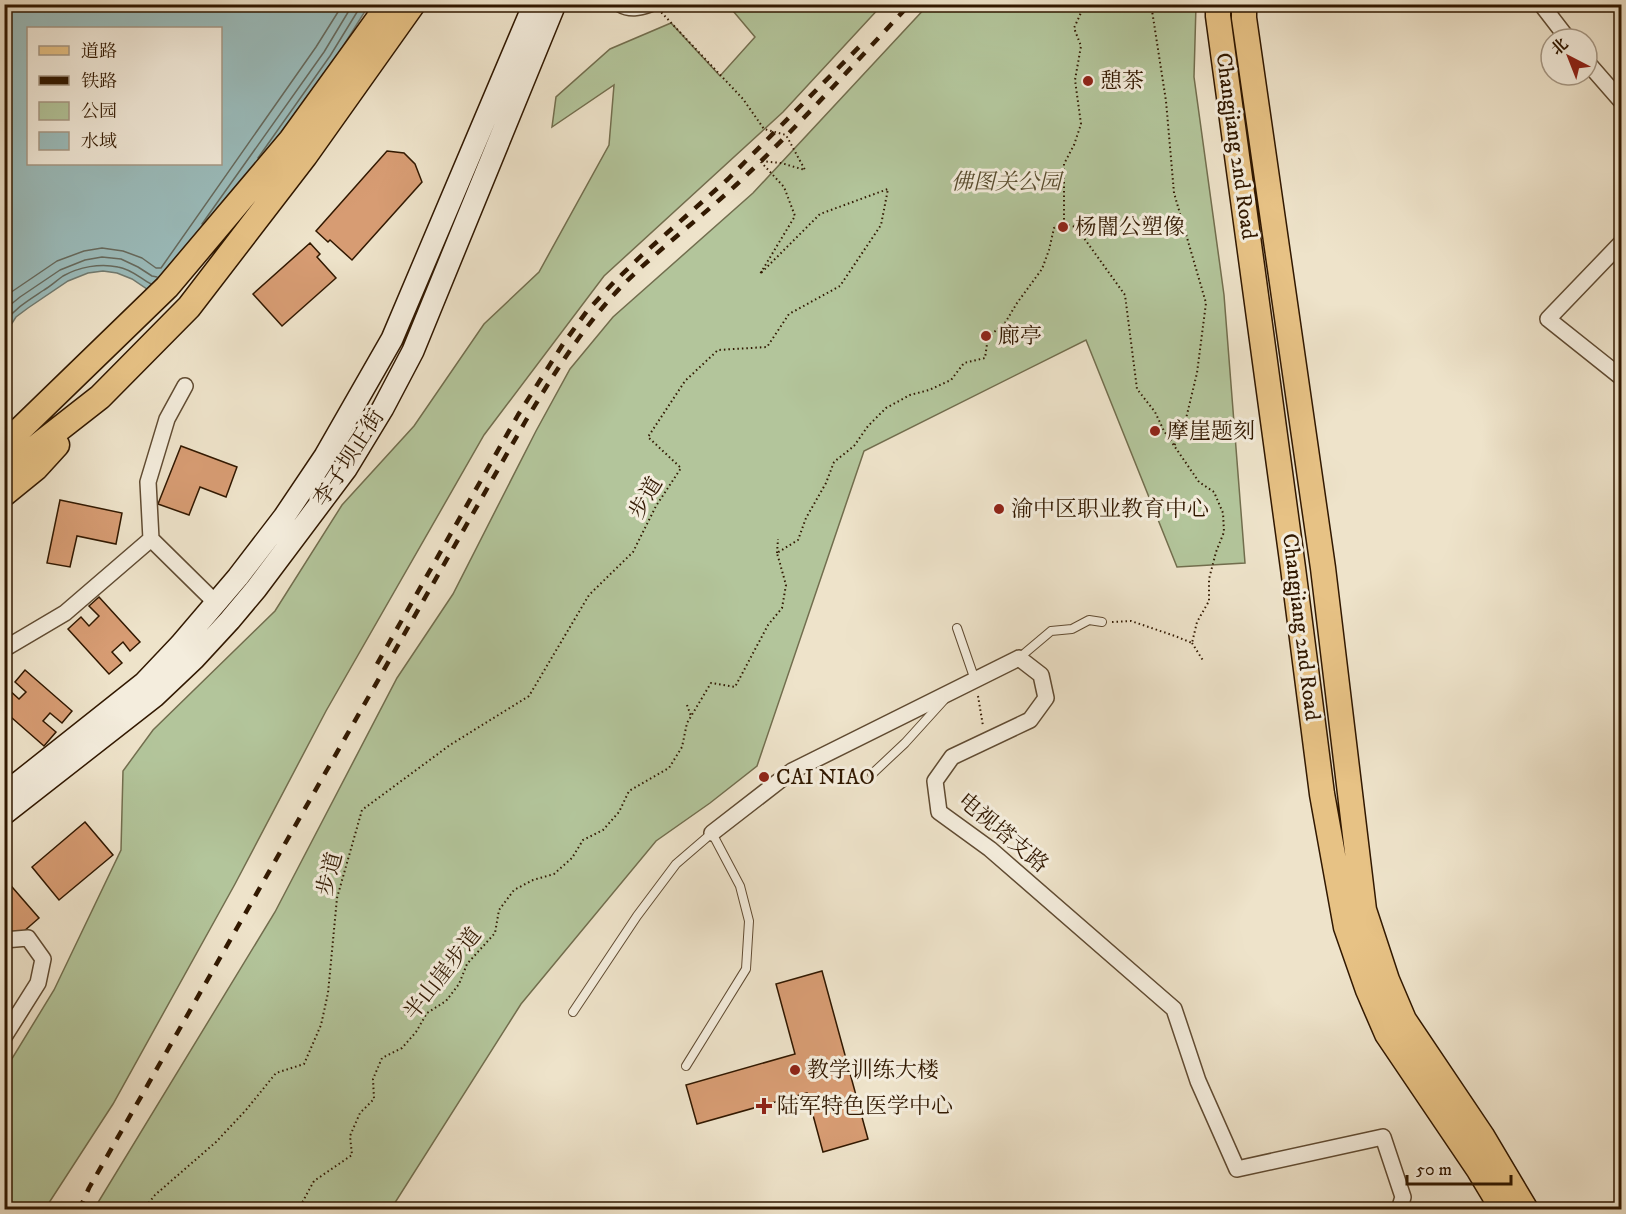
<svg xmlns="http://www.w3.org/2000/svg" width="1626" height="1214" font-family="'IM FELL DW Pica','Noto Serif SC',serif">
	<rect width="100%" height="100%" fill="#eee3ca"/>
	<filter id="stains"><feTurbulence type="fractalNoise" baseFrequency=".00333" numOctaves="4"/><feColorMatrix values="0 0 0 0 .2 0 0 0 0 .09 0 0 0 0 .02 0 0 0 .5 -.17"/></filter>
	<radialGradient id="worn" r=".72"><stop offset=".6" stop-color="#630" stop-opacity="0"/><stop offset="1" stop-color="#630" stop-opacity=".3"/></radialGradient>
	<path fill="#b3c59b" stroke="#726e4e" stroke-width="1.5" d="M728 5H801L811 9 815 5H882L783 112 604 276 484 435 326 711 235 884 113 1104 45 1209H5V1070L54 990 121 850 123 771 153 730 275 611 342 505 414 426 484 324 539 272 609 145 614 85 552 127 556 97 610 49 671 23 720 76 755 37Z
		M928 5H1196L1194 77 1224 295 1245 563 1177 567 1086 340 864 451 757 766 710 803 656 841 521 1004 391 1209H94L275 912 397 678 453 594 536 431 570 369 613 317 753 193Z"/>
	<path fill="#9bbdbd" stroke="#717b71" stroke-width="1.5" fill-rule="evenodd" d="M5 5H369L335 59 170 293 147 289 132 279 117 273 103 271 88 273 68 281 28 308 16 317 5 334ZM28 28H220V164H28Z"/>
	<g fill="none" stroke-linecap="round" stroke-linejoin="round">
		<path stroke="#666a5e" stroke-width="1.5" d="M258 158 330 56 362 4
			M202 224 324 52 353 4
			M4 297 57 261 84 251 102 248 123 251 142 258 156 268H161L316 47 343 4
			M4 310 20 297 60 270 85 260 102 257 121 259 138 267 152 276 157 277
			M4 323C15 308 29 300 44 290 51 286 56 281 63 276 79 267 100 263 118 267 131 269 140 278 151 284"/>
	</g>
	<path fill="#d79c73" stroke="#311800" stroke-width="1.5" d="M387 151 404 153 415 164 422 182 352 260 330 240 328 242 316 231Z
		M310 243 320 254 317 257 336 278 282 326 253 294Z
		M181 446 237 467 226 497 200 487 189 515 158 504Z
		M60 500 122 513 116 544 77 536 70 567 47 563Z
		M99 597 140 642 130 651 123 642 112 652 122 663 109 674 68 629 81 617 89 626 99 616 89 606Z
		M25 670 72 711 62 723 50 713 43 721 56 732 44 746 4 711V693L8 689 19 699 26 692 15 682Z
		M85 822 113 855 59 900 32 867Z
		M6 880 39 918 15 939 4 928Z
		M822 971 868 1139 823 1152 807 1093 697 1124 686 1085 795 1054 776 984Z"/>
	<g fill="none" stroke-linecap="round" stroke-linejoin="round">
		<defs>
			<path id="service" d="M957 628 975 680
				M1019 658 1051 631 1072 629 1089 620 1102 622
				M872 774 905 743 944 700
				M573 1012 637 916 676 864 712 833 740 886 749 921 746 969 686 1066"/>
			<path id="minor" d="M620 4C630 10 639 8 650 4
				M1541 4 1568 39
				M1587 62 1622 102
				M1622 242 1548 319 1622 378
				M185 386 167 419 148 482 151 539 217 604
				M4 649 65 613 151 539
				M712 833 792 771 1019 658 1041 675 1046 698 1030 720 952 757 935 781 939 812 990 849 1174 1009 1198 1081 1237 1169 1383 1137 1403 1197 1399 1210
				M4 940 28 938 43 959 38 983 4 1037"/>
			<path id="secondary" d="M4 794 144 683 180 645 238 577 284 517 325 456 392 339 534 4
				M4 814 155 696 194 659 230 620 256 589 346 469 383 408 413 351 555 4"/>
			<path id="primary" d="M1218 4V16L1293 568 1322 794 1346 927 1368 990 1387 1034 1479 1170 1503 1210
				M1244 4V18L1323 568 1364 910 1387 980 1404 1020 1482 1136 1526 1210
				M4 445 167 287 291 140 389 4
				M4 472 100 397 189 307 305 156 413 4
				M4 494 36 468 57 445"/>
		</defs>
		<use href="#service" stroke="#604b32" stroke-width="10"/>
		<use href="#minor" stroke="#604b32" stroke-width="18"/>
		<use href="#secondary" stroke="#311800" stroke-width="24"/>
		<use href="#primary" stroke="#311800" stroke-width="27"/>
		<path stroke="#311800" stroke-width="2" stroke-dasharray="1.5 3" stroke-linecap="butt" d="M1151 4 1166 101 1174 193 1206 303 1197 373 1184 427 1174 446
			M1064 224 1076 227 1125 295 1137 389 1155 412 1164 431 1199 482 1214 492 1223 513 1224 532 1216 552 1209 579V601L1197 622 1192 643 1175 636 1131 621 1112 622
			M1064 224V164L1074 145 1081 124 1075 80 1081 46 1074 28 1085 4
			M777 553 778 539
			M1192 643 1204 662
			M978 696 983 726
			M687 705 691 716
			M143 1210 155 1195 216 1142 246 1110 276 1073 304 1064 321 1025 328 993 337 898 362 810 450 745 529 696 589 595 633 552 656 506 681 468 648 437 685 381 718 350 767 347 789 314 840 286 881 225 888 189 820 214 760 274 795 216 784 187 760 161 781 163 805 170 786 135 764 129 743 99 661 12
			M298 1210 314 1181 352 1155 350 1136 360 1113 374 1099 373 1079 382 1058 402 1048 416 1032 427 1013 446 1001 459 984 467 964 495 933 499 910 514 890 533 880 554 874 572 858 583 840 603 830 619 812 629 791 669 768 682 747 687 723 711 683 735 687 768 625 782 608 786 585 777 553 798 540 806 518 826 483 834 462 854 446 868 426 886 408 910 395 929 390 951 380 964 363 985 358 988 337 1005 323 1017 303 1042 269 1049 250 1054 228 1064 224"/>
		<use href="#service" stroke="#f4eddd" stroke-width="8"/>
		<use href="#minor" stroke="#f4eddd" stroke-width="15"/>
		<use href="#secondary" stroke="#f4eddd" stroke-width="21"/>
		<use href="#primary" stroke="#e7c285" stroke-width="24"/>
		<path stroke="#311800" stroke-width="4.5" stroke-dasharray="10 10" stroke-linecap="butt" d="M377 664 518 415 563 344 587 311 614 282 642 255 728 179 862 44
			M79 1210 89 1188 525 422C553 375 582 328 620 288 656 251 698 220 736 185 797 128 853 65 910 4"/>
	</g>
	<g fill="#8f2418" stroke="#f4eddd" stroke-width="2">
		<circle cx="1088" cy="81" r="6"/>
		<circle cx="1063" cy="227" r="6"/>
		<circle cx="986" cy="336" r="6"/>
		<circle cx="1155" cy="431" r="6"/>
		<circle cx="999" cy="509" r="6"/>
		<circle cx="764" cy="777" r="6"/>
		<circle cx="795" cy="1070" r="6"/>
		<path d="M761 1097h6v6h6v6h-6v6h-6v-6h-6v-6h6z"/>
	</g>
	<g text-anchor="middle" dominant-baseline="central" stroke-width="6" stroke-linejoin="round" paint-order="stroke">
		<g font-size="22" fill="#311800" stroke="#f4eddd" text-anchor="start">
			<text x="1100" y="81">憩茶</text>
			<text x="1075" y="227">杨闇公塑像</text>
			<text x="998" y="336">廊亭</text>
			<text x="1167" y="431">摩崖题刻</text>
			<text x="1011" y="509">渝中区职业教育中心</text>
			<text x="776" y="777">CAI NIAO</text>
			<text x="807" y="1070">教学训练大楼</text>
			<text x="777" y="1106">陆军特色医学中心</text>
		</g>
		<g font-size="22" fill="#311800" stroke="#f4eddd">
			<text transform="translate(1236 146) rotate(82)">Changjiang 2nd Road</text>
			<text transform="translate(349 458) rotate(-57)">李子坝正街</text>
			<text transform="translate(646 498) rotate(-59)">步道</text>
			<text transform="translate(1301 627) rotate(83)">Changjiang 2nd Road</text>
			<text transform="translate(1003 833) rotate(40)">电视塔支路</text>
			<text transform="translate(330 874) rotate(-75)">步道</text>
			<text transform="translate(443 974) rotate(-52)">半山崖步道</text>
		</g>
		<g font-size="22" font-style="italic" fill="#584c2e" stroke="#f4eddd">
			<text x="1006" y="182">佛图关公园</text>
		</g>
	</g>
	<rect width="1626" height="1214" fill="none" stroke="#eee3ca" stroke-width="24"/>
	<rect x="6" y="6" width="1614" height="1202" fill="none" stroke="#311800" stroke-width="3"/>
	<rect x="12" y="12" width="1602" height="1190" fill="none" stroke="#311800" stroke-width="1.5"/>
	<rect x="27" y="27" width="195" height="138" fill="#f4eddd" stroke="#a69885" stroke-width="1.5"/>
	<rect x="39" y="46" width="30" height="9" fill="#e7c285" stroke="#a69885" stroke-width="1.5"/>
	<text x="81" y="57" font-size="18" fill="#311800">道路</text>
	<rect x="39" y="76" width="30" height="9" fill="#311800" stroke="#a69885" stroke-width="1.5"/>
	<text x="81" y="87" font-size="18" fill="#311800">铁路</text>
	<rect x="39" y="102" width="30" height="18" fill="#b3c59b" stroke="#a69885" stroke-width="1.5"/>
	<text x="81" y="117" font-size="18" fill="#311800">公园</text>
	<rect x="39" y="132" width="30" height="18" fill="#9bbdbd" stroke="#a69885" stroke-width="1.5"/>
	<text x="81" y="147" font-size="18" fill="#311800">水域</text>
	<g transform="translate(1569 57) rotate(318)"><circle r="28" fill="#f4eddd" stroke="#a69885" stroke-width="1.5"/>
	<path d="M0-4.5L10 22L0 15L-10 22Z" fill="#8f2418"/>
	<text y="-9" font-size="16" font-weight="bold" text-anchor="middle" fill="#311800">北</text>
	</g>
	<path d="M1407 1175v9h104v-9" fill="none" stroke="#311800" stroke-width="3"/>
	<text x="1416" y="1175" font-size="18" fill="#311800" stroke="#f4eddd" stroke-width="4.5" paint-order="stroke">50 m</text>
	<rect width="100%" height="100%" filter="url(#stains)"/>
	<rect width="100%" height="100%" fill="url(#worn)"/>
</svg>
